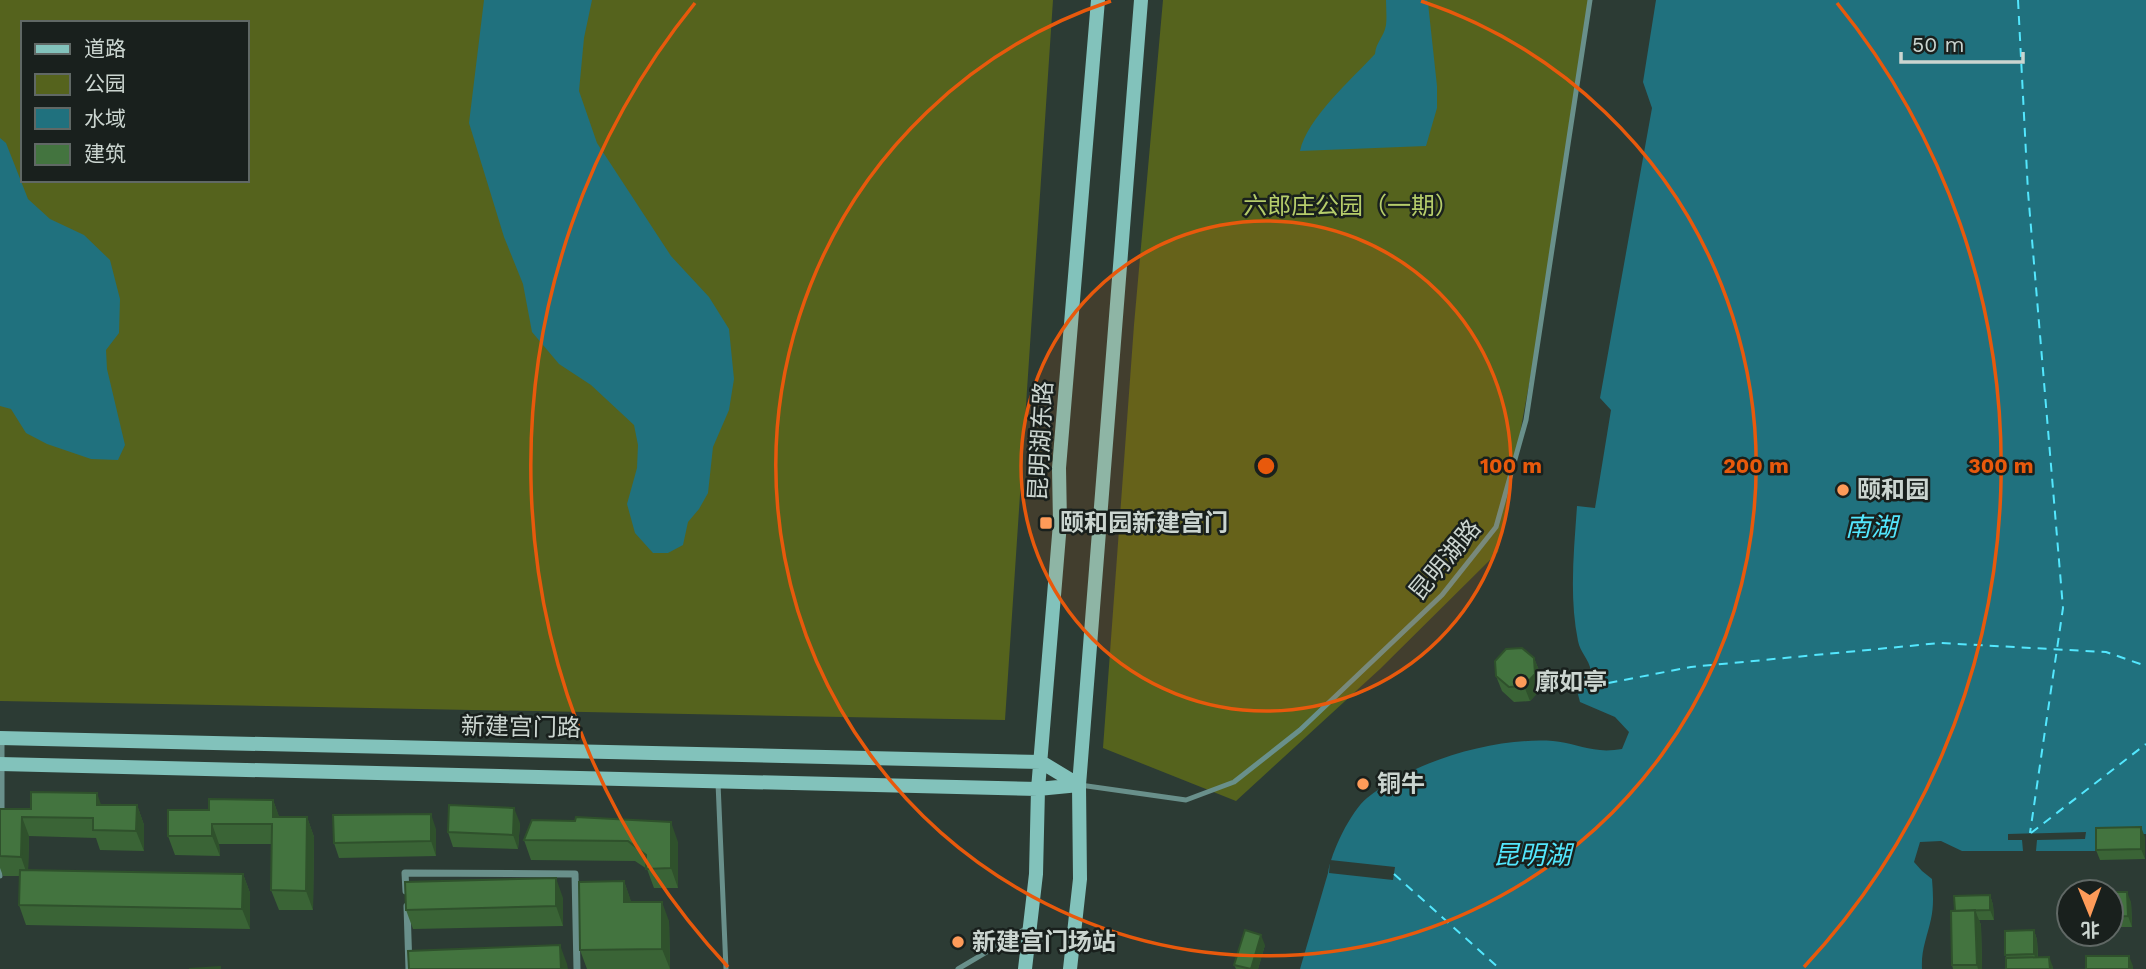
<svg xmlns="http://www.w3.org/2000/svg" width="2146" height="969" font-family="'Work Sans','Noto Sans SC',sans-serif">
	<rect width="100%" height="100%" fill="#2c3b34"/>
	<path fill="#55631d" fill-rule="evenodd" d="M0 0H1053L1005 720 0 701ZM23 23H247V180H23Z
		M1163 0H1590L1540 325 1498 552 1380 669 1236 801 1103 748 1134 325Z"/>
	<path fill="#20717e" d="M484 0H592L584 38 579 91 597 143 671 256 709 297 729 329 734 379 729 410 713 447 708 493 699 509 688 522 683 545 668 553H653L635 533 627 504 637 468 638 445 634 425 591 385 559 364 532 332 523 284 504 237 469 123Z
		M1386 0H1427L1428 3 1437 86V108L1426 146 1300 151C1307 118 1352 79 1375 54 1376 42 1384 37 1386 25 1387 17 1386 8 1386 0Z
		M1656 0H2146V834H2096V851H1962L1941 841 1920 842 1914 862 1922 871 1932 879C1933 892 1934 906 1931 919 1927 938 1921 949 1922 969H1300L1328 873C1331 852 1351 811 1367 798 1413 761 1495 737 1553 741 1569 742 1584 749 1600 750 1607 751 1615 750 1622 749L1629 732 1615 717 1580 702 1575 683 1591 671C1589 659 1580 652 1578 641 1569 596 1574 551 1577 506L1595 508 1611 410 1600 398 1652 108 1643 82Z
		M0 138 6 143 28 199 50 219 84 235 110 260 120 299 119 333 106 350 107 369 125 445 118 460 91 459 47 444 26 433 11 409 0 406Z"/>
	<path fill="#2c3b34" d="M2086 832 2085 839 2037 840 2036 851H2023L2022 840H2008V834Z
		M1330 860 1395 867 1393 880 1329 873Z"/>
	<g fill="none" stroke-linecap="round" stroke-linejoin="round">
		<path stroke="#53e7fe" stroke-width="2" stroke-dasharray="9 7" stroke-linecap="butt" d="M2018 0 2028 192 2063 608 2030 833
			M1577 689 1691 667 1940 643 2106 652 2146 666
			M2031 833 2146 744
			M1394 874 1500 969"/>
		<path stroke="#69908b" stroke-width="5" d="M718 783 726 969
			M1080 785 1186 800 1234 782 1300 730 1442 595 1496 527 1526 420 1590 0
			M2 815V741
			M0 876V863
			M958 969 1027 928"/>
		<path stroke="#69908b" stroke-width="7" d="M406 891 405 873 575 874 577 969
			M407 906 409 969"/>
		<path stroke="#82c2bb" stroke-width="14" d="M0 738 1041 762 1079 785
			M0 764 1038 789 1079 785
			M1025 969 1036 874 1038 789 1060 523 1059 468 1098 0
			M1070 969 1080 879 1079 785 1141 0"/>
	</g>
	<path fill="#3a6436" d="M1534 658 1540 673 1541 689 1530 701 1514 702 1502 691 1496 676Z
		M273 800 279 817H307L314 837 313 910H279L271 890 272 844H219L220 856 175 855 168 836 209 810Z
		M101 805H137L144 825V851L100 850 96 838 29 836 28 870 243 874 250 893V929L26 925 19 905 20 876H3L0 868V809H31Z
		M532 820 678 842V888H654L647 869 635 861 531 860 524 840Z
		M520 823 518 849 453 847 448 832Z
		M436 829V856L339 858 334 843Z
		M2145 837V859L2100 860 2096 850Z
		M624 881 631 902 669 921 670 969H587L580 950Z
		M2111 892 2131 902 2132 927H2111Z
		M1990 895 1993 905 1994 920H1979L1981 925 1982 969H1953L1952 965 1955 911Z
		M563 898V926L413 929 406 910Z
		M2034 930 2037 940 2038 957 2053 967V969H2006L2007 958 2005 955Z
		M1265 945 1258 969H1236L1234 965Z"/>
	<path fill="#2f512c" d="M1534 658 1540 673 1541 689 1530 701 1524 686Z
		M97 793 104 813 97 805Z
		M273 800 280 819 273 817Z
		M137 805 144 825V851L136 831Z
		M514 808 520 823 518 849 513 835Z
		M431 814 436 829V856L431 841Z
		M22 817 29 836 28 877 21 857Z
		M307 817 314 837 313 910 306 891Z
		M671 822 678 842V888L671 868Z
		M212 824 219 844 220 856 212 836Z
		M2141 827 2145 837V859L2141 849Z
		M243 874 250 893V929L242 909Z
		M556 878 563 898V926L556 906Z
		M624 881 631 901V922L624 902Z
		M2127 892 2131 902 2132 927 2128 916Z
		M1990 895 1993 905 1994 920 1990 910Z
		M662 902 669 921 670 969 662 949Z
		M1975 910 1981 925 1982 969H1978L1977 965Z
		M2034 930 2037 940 2038 964 2034 954Z
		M1261 935 1265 945 1258 969H1251Z
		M560 945 567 964 568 969H561Z
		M2129 956 2133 966V969H2129Z
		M2049 957 2053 967V969H2050Z"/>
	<path fill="#43743f" stroke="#2f512c" stroke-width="2" d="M1522 648 1534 658 1535 674 1524 686 1509 687 1496 676 1495 661 1506 649Z
		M31 792 97 793V805H137L136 831 93 830V818L22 817 21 857 0 856V809H31Z
		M209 799 273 800V817H307L306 891 271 890 272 824H212V836H168V810H209Z
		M449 805 514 808 513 835 448 832Z
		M431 814V841L334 843 333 815Z
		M576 817 671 822V868L646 869V855L628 841 524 840 532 820 575 821Z
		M2141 827V849L2096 850V828Z
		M20 870 243 874 242 909 19 905Z
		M556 878V906L406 910 405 882Z
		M624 881V902H662V949L580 950 579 882Z
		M2111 892H2127L2128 916 2111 917Z
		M1990 895V910L1955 911 1954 896Z
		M1975 910 1977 965H1952L1951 911Z
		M1245 930 1261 935 1251 969 1234 965Z
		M2034 930V954L2005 955V931Z
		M560 945 561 969H409L408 951Z
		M2086 956H2129V969H2086Z
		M2049 957 2050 969H2006V958Z
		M220 967V969H189Z"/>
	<circle cx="1266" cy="466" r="245" fill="#e8590c" fill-opacity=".12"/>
	<g fill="none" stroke="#e8590c" stroke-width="3.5">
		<circle cx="1266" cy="466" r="245"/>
		<path d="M1421 1A490 490 0 1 1 1111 1"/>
		<path d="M728 967A735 735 0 0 1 695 3M1837 3A735 735 0 0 1 1804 967"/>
	</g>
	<g fill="#fe9b59" stroke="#19201d" stroke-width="2.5">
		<circle cx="1843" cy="490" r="7"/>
		<rect x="1039" y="516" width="14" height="14" rx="3.5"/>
		<circle cx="1521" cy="682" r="7"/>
		<circle cx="1363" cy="784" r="7"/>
		<circle cx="958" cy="942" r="7"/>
	</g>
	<g text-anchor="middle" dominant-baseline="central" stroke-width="5" stroke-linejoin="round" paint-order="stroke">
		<g font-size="24" fill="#b6cd6b" stroke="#19201d">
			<text x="1351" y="206">六郎庄公园（一期）</text>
		</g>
		<g font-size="24" fill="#cbd5d0" stroke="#19201d">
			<text transform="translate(1041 441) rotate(-87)">昆明湖东路</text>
			<text transform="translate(1445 560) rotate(-50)">昆明湖路</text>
			<text transform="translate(521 727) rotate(1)">新建宫门路</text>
		</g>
		<g font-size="24" font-weight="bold" fill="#cbd5d0" stroke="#19201d" text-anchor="start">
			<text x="1857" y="490">颐和园</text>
			<text x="1060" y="523">颐和园新建宫门</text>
			<text x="1535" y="682">廓如亭</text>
			<text x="1377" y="784">铜牛</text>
			<text x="972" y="942">新建宫门场站</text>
		</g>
		<g font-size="26" font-style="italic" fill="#53e7fe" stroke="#19201d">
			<text x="1871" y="527">南湖</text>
			<text x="1532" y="855">昆明湖</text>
		</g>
	</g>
	<circle cx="1266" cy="466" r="10" fill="#e8590c" stroke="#19201d" stroke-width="3.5"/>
	<g font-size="21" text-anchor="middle" font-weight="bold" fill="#e8590c" stroke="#19201d" stroke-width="5" stroke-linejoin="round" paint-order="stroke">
		<text x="1511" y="473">100 m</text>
		<text x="1756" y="473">200 m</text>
		<text x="2001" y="473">300 m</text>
	</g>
	<rect x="21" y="21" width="228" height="161" fill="#19201d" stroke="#606865" stroke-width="2"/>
	<rect x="35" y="44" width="35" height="10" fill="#82c2bb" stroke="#606865" stroke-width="2"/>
	<text x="84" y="56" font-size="21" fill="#cbd5d0">道路</text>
	<rect x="35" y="74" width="35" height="21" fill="#55631d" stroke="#606865" stroke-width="2"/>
	<text x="84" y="91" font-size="21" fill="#cbd5d0">公园</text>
	<rect x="35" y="108" width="35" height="21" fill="#20717e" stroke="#606865" stroke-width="2"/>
	<text x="84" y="126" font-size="21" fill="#cbd5d0">水域</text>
	<rect x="35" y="144" width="35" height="21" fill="#43743f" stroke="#606865" stroke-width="2"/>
	<text x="84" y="161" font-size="21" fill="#cbd5d0">建筑</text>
	<g transform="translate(2090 913) rotate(179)"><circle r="33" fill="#19201d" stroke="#606865" stroke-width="2"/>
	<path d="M0-5L12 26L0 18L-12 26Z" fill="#fe9b59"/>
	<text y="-10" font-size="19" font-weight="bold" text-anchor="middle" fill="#cbd5d0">北</text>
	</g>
	<path d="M1901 52v10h122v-10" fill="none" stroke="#cbd5d0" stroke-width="3.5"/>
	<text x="1912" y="52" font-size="21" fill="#cbd5d0" stroke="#19201d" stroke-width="5" paint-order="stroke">50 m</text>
</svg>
